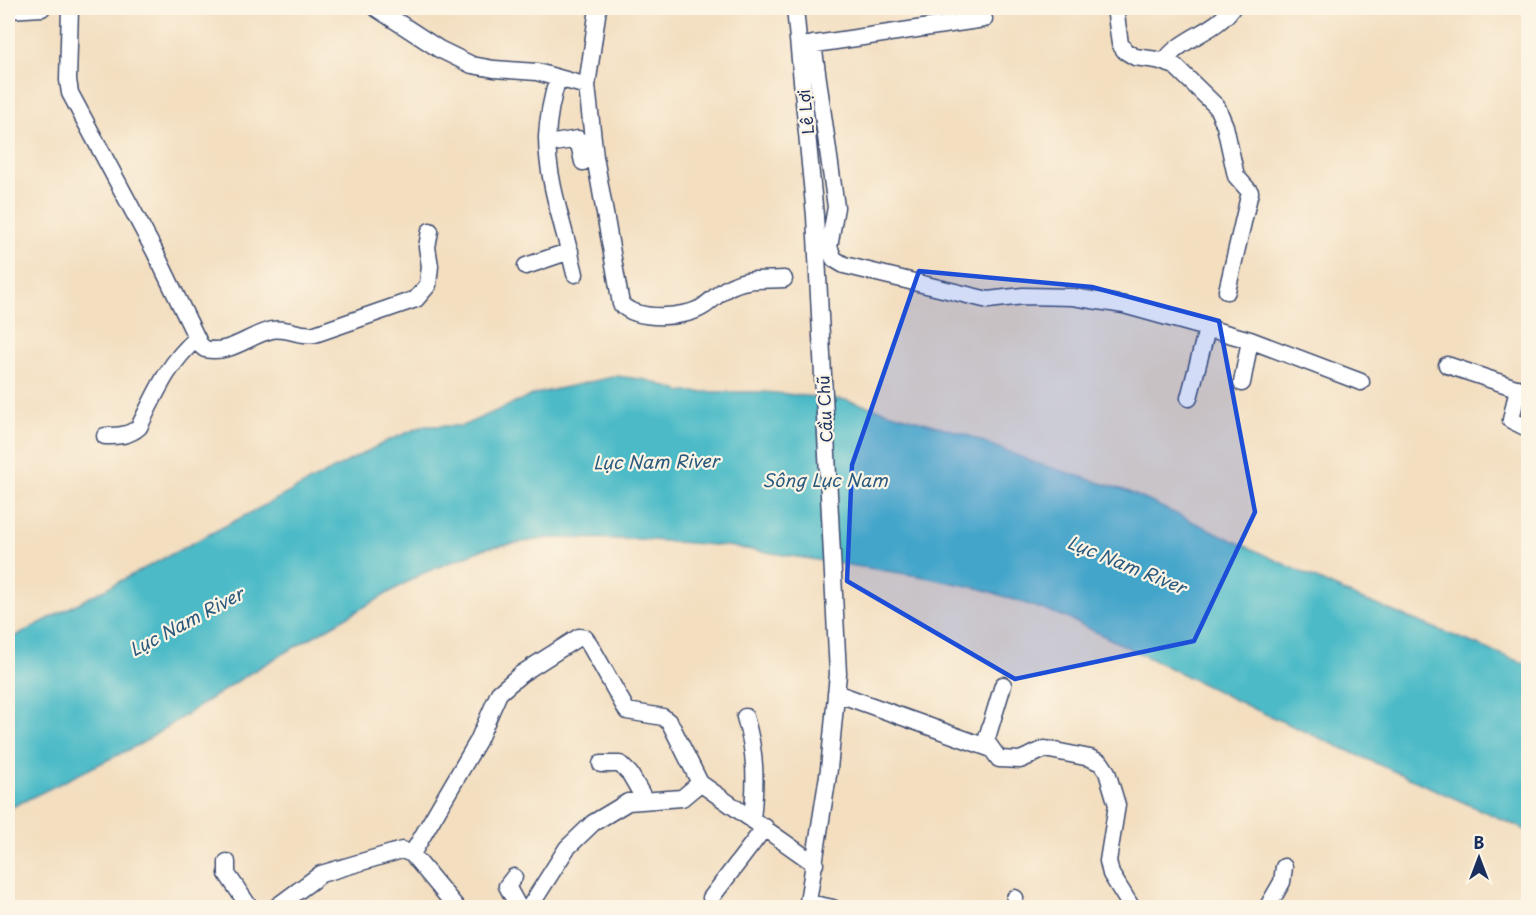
<svg xmlns="http://www.w3.org/2000/svg" width="1536" height="915" font-family="'Playpen Sans',sans-serif">
	<rect width="100%" height="100%" fill="#fcf5e5"/>
	<filter id="ink" filterUnits="userSpaceOnUse"><feTurbulence type="fractalNoise" baseFrequency=".0167" numOctaves="2"/><feDisplacementMap in="SourceGraphic" scale="12" xChannelSelector="R" yChannelSelector="G"/><feConvolveMatrix kernelMatrix="1 2 1 2 8 2 1 2 1" color-interpolation-filters="sRGB"/></filter>
	<filter id="wash" filterUnits="userSpaceOnUse"><feTurbulence type="fractalNoise" baseFrequency=".008" numOctaves="4" result="noise"/><feDisplacementMap in="SourceGraphic" scale="24" xChannelSelector="R" yChannelSelector="G"/><feGaussianBlur stdDeviation="1.35" result="paint"/><feColorMatrix in="noise" values="0 0 0 0 0 0 0 0 0 0 0 0 0 0 0 0 0 1.4 0 .05"/><feComposite in="paint" operator="in"/></filter>
	<g filter="url(#wash)">
		<rect width="100%" height="100%" fill="#f3dec0"/>
		<path fill="#4ebbc7" stroke="#347592" stroke-width="1.5" d="M617 376 647 380 682 392H765L846 400 962 433 1033 462 1127 491 1351 595 1528 665V831L1252 708 1065 617 982 589 919 576 727 546 639 539 548 538 486 548 421 574 250 673 142 743 8 809V640L387 441 423 426H462L535 394Z"/>
	</g>
	<g filter="url(#ink)">
		<g fill="none" stroke-linecap="round" stroke-linejoin="round">
			<defs>
				<path id="minor" d="M70 8 68 80 70 93 155 252 200 345 205 349C230 355 249 335 272 330 287 327 300 337 315 334L416 299 428 285 430 266 427 247 430 231
					M376 8 439 49 472 65 494 69 537 72 587 86
					M598 8 587 86 595 157 621 304C637 321 685 319 704 306 714 299 722 289 734 285 749 278 768 280 784 279
					M795 8 815 216 838 674 829 769 807 908
					M1115 8 1120 44 1125 51 1135 57 1157 60 1175 66 1217 107 1225 126 1236 176 1250 192 1227 291
					M8 10 42 8
					M813 44 836 207 829 247 834 259 844 265 988 300 1023 296 1073 297 1124 305 1250 340 1361 382
					M802 46 984 19
					M1164 62C1181 37 1216 32 1232 8
					M558 78C552 97 548 116 547 137 547 182 565 230 575 274
					M548 144 578 139 583 162
					M526 266 570 251
					M1447 365 1528 392
					M1242 383 1250 340
					M1518 388 1511 420 1527 428
					M1189 398 1207 329
					M105 436C118 436 129 436 139 427 157 391 167 365 197 338
					M1003 685 986 741 999 759 1020 760 1045 749 1090 758 1101 763 1107 772 1117 805 1108 861 1111 874 1132 908
					M836 693 989 748
					M745 717C756 752 756 782 752 819
					M601 764H620L630 774 645 800
					M412 854 478 741 499 693 521 674 579 637 585 638 590 645 627 711 663 717 670 723 700 783 815 864
					M227 862V874L250 908
					M514 877 507 886 519 908
					M711 898 765 827
					M809 903 833 908
					M275 908 321 874 402 850 412 854 457 908
					M529 908 567 848 593 823 628 802 682 798 700 783
					M1013 908 1015 898
					M1267 908 1282 882 1284 867"/>
			</defs>
			<use href="#minor" stroke="#3b496d" stroke-width="19"/>
			<use href="#minor" stroke="#fff" stroke-width="16"/>
		</g>
	</g>
	<path fill="#1d4ed8" fill-opacity="0.2" stroke="#1d4ed8" stroke-width="4.5" stroke-linejoin="round" d="M919 271 1092 287 1219 321 1255 512 1194 641 1015 679 847 581 852 465Z"/>
	<g text-anchor="middle" dominant-baseline="central" stroke-width="4.5" stroke-linejoin="round" paint-order="stroke">
		<g font-size="16" fill="#1b2f5e" stroke="#fcf5e5">
			<text transform="translate(805 112) rotate(-96)">Lê Lợi</text>
			<text transform="translate(824 409) rotate(-93)">Cầu Chũ</text>
		</g>
		<g font-size="18" font-style="italic" fill="#2a597e" stroke="#fcf5e5">
			<text transform="translate(656 461) rotate(-1)">Lục Nam River</text>
			<text x="825" y="479">Sông Lục Nam</text>
			<text transform="translate(1127 564) rotate(22)">Lục Nam River</text>
			<text transform="translate(186 621) rotate(-28)">Lục Nam River</text>
		</g>
	</g>
	<rect width="1536" height="915" fill="none" stroke="#fcf5e5" stroke-width="30"/>
	<g transform="translate(1479 858)" stroke="#fcf5e5" stroke-width="4.5" paint-order="stroke">
	<path d="M0-4.5L10 22L0 15L-10 22Z" fill="#1b2f5e"/>
	<text y="-9" font-size="16" font-weight="bold" text-anchor="middle" fill="#1b2f5e">B</text>
	</g>
</svg>
